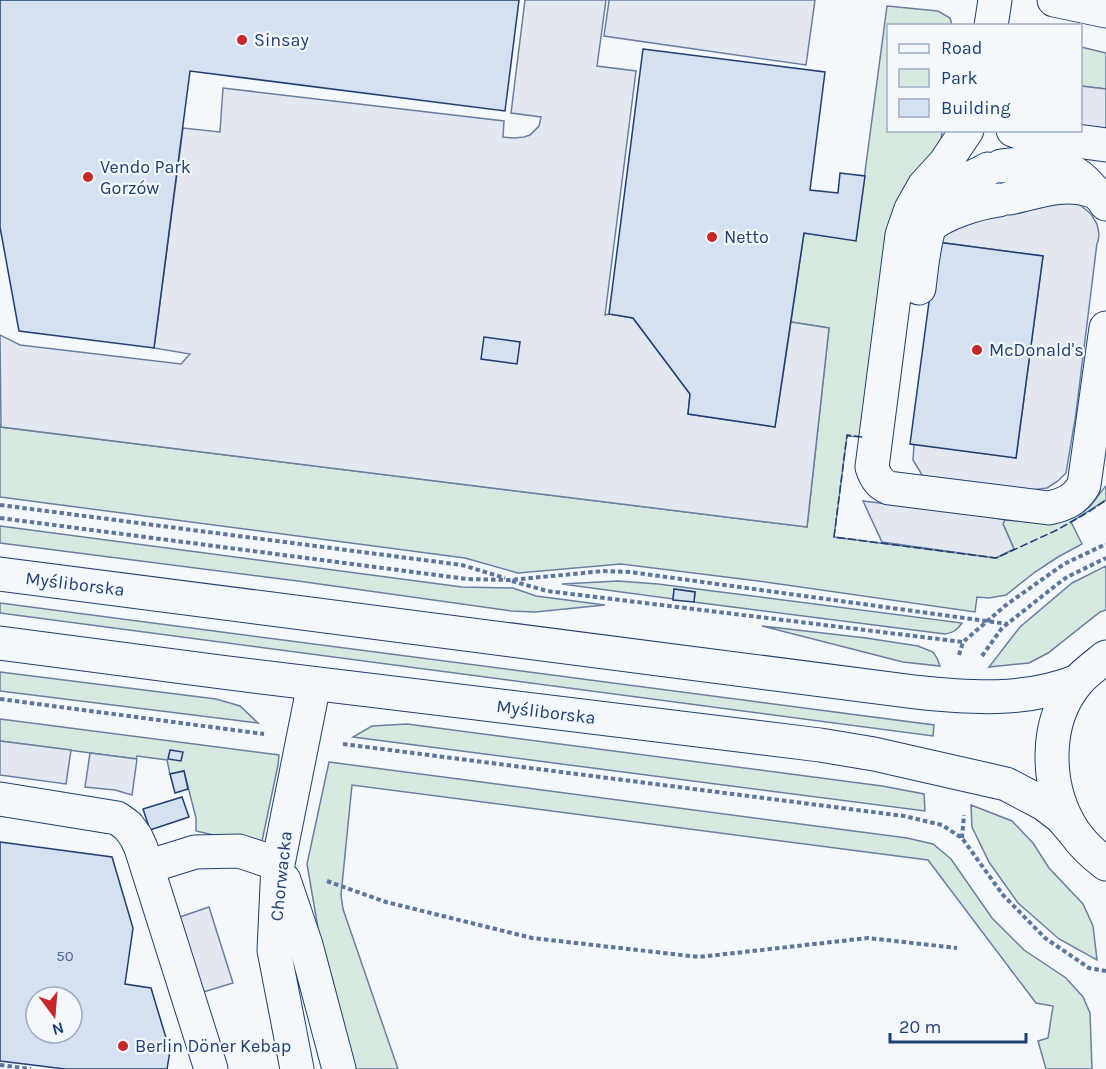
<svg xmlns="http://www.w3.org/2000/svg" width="1106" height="1069" font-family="Karla,sans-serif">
	<rect width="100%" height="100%" fill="#f4f7fb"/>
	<path fill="#d7e8df" stroke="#687fa3" stroke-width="1.5" d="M887 6 938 11 950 18 952 25 888 26V130L942 131 940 152 862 437 847 436 834 537 996 558 1014 549 1003 524 1004 520C1032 521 1064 530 1088 508 1095 502 1099 493 1106 486V500L1071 522 1082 544 1058 557 1035 572 1006 595 989 598 977 597 975 612 758 581 621 564 518 573 465 558 0 497V424L1 427 807 527 829 328 791 322 804 233 856 240Z
		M1081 47 1106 53V89L1081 86Z
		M0 526 462 587 513 588 536 596 605 605 535 612 511 611 298 581 0 543Z
		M1106 566V610L1100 612 1048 653 1029 663 989 667 1020 627 1072 583Z
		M618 581 658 584 962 623C957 630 953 633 945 634L694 602 695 592 674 589 673 599 562 584Z
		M0 603 934 725 933 736 0 613Z
		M762 626 866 638 918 646 933 652 937 658 940 666 903 662Z
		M0 672 216 699 240 706 258 723 0 691Z
		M0 719 279 755 278 765 261 846 196 831V818L184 771 170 774 167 760 137 756 136 759 0 741Z
		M407 724 882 786 924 794 925 811 353 737 372 726Z
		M329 762 907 838 933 844 951 859 992 918 1024 950 1066 978 1083 997 1090 1013 1092 1069H1046L1038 1041 1048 1038 1053 1006 1036 1003 928 860 352 785 341 895 343 909 398 1069H356L326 975 307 864Z
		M971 805 1012 821 1033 843 1049 868 1083 904 1093 926 1097 960 1059 939 1018 903 989 862 972 827Z"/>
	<path fill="#e3e8f0" stroke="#687fa3" stroke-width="1.5" d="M525 0H606L597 66 636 71 605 315 609 314 633 318 690 394 688 414 775 427 791 322 829 328 807 527 1 427 0 335 20 345 181 364 190 354 154 348 183 128 220 132 223 88 504 121 503 137 514 138 524 137 530 135 539 126 541 117 511 113Z
		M608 0H815L806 65 604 36 609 1Z
		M1081 86 1106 89V128L1081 126Z
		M1068 201 1080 205 1091 214 1097 224 1099 234 1098 242 1097 243 1076 413 1066 473 1058 481 1047 488 1032 490 931 480 922 475 913 460 914 444 1016 458 1043 256 937 242 950 223Z
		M863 501 981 515 1005 520 1003 524 1014 549 996 558 882 542Z
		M0 741 71 750 66 784 0 775Z
		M90 753 137 759 132 795 115 790 85 787Z
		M209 907 233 983 200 993 177 918Z"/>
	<path fill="#d5e0f0" stroke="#1d3f73" stroke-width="1.5" fill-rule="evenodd" d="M0 0H519L505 111 190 71 154 348 19 331 0 227Z
		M643 49 825 72 810 190 838 193 840 173 865 176 856 241 804 233 775 427 688 414 690 394 633 318 609 314Z
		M937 242 1043 256 1016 458 910 444Z
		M484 337 520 342 517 364 481 359Z
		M674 589 695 592 694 602 673 600Z
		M170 750 183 752 181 761 168 759Z
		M184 771 188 789 175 793 170 774Z
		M182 797 189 817 150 830 143 809Z
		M0 842 112 857 133 928 125 984 151 988 170 1051 167 1069H65L0 1061ZM36 997H72V1033H36Z"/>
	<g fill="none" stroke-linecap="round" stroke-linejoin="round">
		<defs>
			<path id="minor" d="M1054 0 1106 11
				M991 26 995 0
				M967 130 945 163 924 186 911 209 902 235 872 467C875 477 879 484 889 488L1049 508C1066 504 1075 500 1084 485L1106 328
				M1013 130 1024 134 1106 145
				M1001 166C1023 163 1056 162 1076 174 1082 178 1088 184 1093 190 1098 194 1103 198 1106 204
				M1010 198C1036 192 1066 181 1092 191
				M928 228C943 213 978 203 999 200
				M919 288C924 248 925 207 963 182 971 177 980 174 988 169
				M0 799 117 818 128 826 136 837 141 848 211 1069
				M147 867 195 852 239 851 278 864
				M284 880 306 945 339 1069
				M297 1069 274 950 278 864 314 684"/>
			<path id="major" d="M0 574 915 692C971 698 1025 702 1078 681
				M0 643 221 672 820 745 874 754 1006 784 1044 804 1061 817 1074 832
				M1106 657C1096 665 1086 672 1078 681 1043 722 1045 788 1074 832 1083 845 1094 855 1106 864"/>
		</defs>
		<use href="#minor" stroke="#1d3f73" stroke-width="35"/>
		<use href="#major" stroke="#1d3f73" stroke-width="35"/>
		<path stroke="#5e769c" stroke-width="4" stroke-dasharray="4.5 3" stroke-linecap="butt" d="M0 505 462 565 505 578
			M0 518 467 579 510 580 604 571 630 572 1008 624
			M512 581 547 591 963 642
			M959 655 963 642 1006 605 1064 564 1106 544
			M982 656 1002 628 1055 586 1067 577 1106 558
			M0 699 264 734
			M343 744 904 816 942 825 962 838 1003 895 1045 938 1089 968 1106 971
			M962 838 964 815
			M327 881 386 902 532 938 699 957 868 938 957 948
			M0 1065 31 1069"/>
		<use href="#minor" stroke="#f4f7fb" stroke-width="33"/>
		<use href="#major" stroke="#f4f7fb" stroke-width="33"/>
		<path stroke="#1d3f73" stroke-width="1.5" stroke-dasharray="8 3" stroke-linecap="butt" d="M862 437 847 435 834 537 996 558 1057 530 1090 511 1106 500"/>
	</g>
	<g fill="#c62828" stroke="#f4f7fb" stroke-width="2">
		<circle cx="242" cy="40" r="6"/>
		<circle cx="88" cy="177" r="6"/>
		<circle cx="712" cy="237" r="6"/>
		<circle cx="977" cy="350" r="6"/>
		<circle cx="123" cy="1046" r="6"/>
	</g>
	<g text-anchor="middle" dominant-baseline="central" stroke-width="4.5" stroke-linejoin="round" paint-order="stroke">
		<g font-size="15" fill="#4b6792">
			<text x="65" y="956">50</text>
		</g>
		<g font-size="18" fill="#1d3f73" stroke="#f4f7fb" text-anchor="start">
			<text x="254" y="40">Sinsay</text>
			<text x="100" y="167">Vendo Park<tspan x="100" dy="21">Gorzów</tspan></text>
			<text x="724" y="237">Netto</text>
			<text x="989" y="350">McDonald's</text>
			<text x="135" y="1046">Berlin Döner Kebap</text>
		</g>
		<g font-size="18" fill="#1d3f73" stroke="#f4f7fb">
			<text transform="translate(75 584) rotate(7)">Myśliborska</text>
			<text transform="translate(546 712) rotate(7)">Myśliborska</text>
			<text transform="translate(281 876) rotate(-84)">Chorwacka</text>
		</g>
	</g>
	<rect x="887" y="24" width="195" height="108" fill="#f4f7fb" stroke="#9eadc5" stroke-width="1.5"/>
	<rect x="899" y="44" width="30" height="9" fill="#f4f7fb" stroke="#9eadc5" stroke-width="1.5"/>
	<text x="941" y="54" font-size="18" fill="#1d3f73">Road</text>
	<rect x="899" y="69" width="30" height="18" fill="#d7e8df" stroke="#9eadc5" stroke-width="1.5"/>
	<text x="941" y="84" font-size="18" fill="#1d3f73">Park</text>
	<rect x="899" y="99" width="30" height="18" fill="#d5e0f0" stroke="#9eadc5" stroke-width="1.5"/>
	<text x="941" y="114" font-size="18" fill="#1d3f73">Building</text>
	<g transform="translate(54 1015) rotate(164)"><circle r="28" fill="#f4f7fb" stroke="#9eadc5" stroke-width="1.5"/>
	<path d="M0-4.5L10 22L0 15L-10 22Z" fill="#c62828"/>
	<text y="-9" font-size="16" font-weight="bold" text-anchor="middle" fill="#1d3f73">N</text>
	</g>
	<path d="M890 1033v9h136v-9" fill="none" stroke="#1d3f73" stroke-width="3"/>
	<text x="899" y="1033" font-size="18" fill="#1d3f73" stroke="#f4f7fb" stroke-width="4.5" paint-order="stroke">20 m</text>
</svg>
